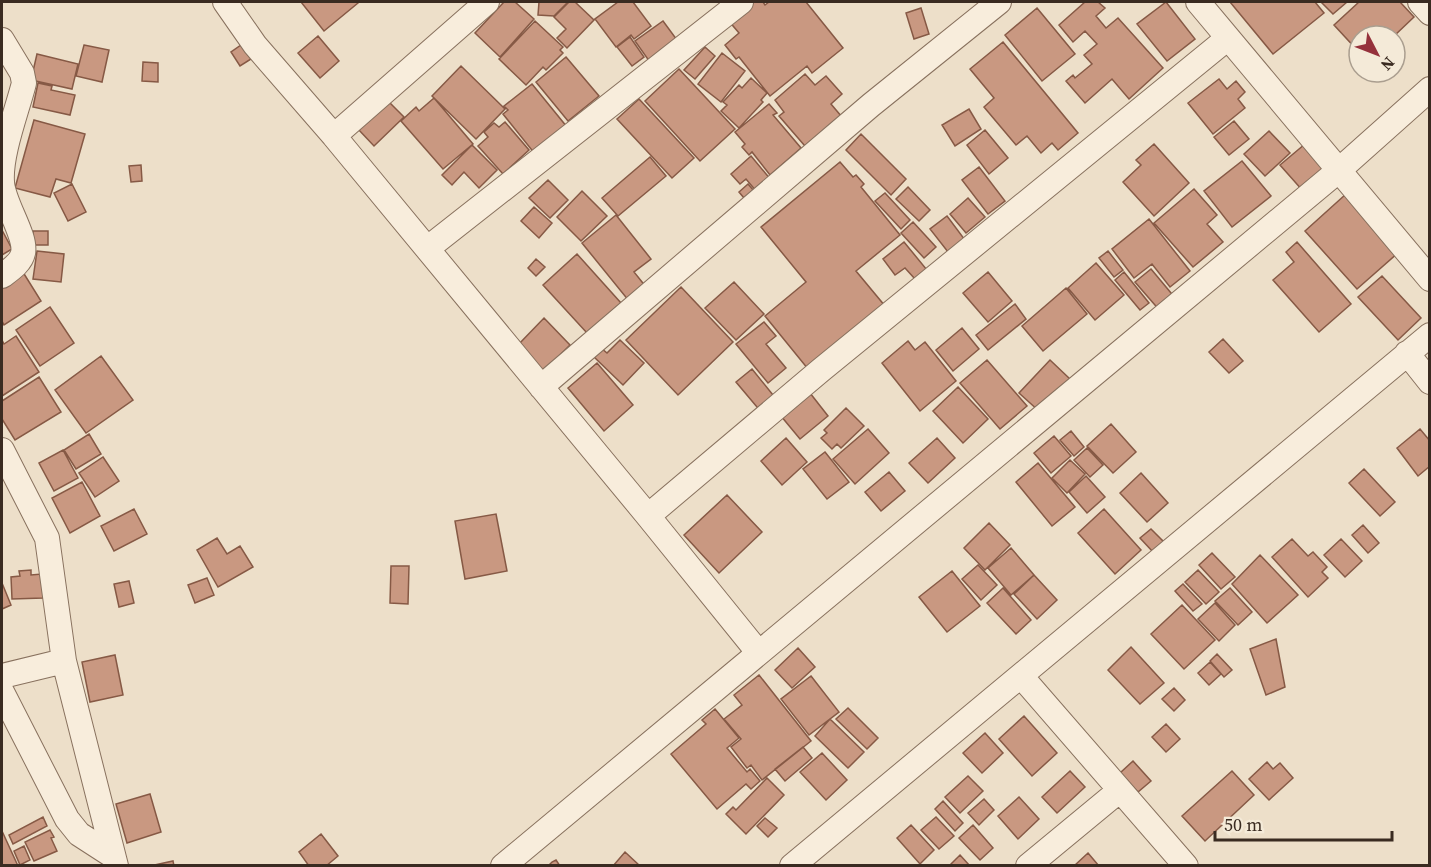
<svg xmlns="http://www.w3.org/2000/svg" width="1431" height="867" font-family="'Source Serif 4',serif">
	<rect width="100%" height="100%" fill="#eddfc9"/>
	<path fill="#c99881" stroke="#865945" stroke-width="1.5" d="M301 2H357L358 3 324 31Z
		M504 2H515L534 19 500 57 475 33Z
		M539 2H568L554 16 538 15Z
		M569 2H575L594 20 567 48 557 38 566 29 554 17Z
		M618 2H633L651 26 634 39 631 35 616 47 595 19Z
		M751 2H763L765 5 769 2H806L843 48 812 73 807 66 770 96 739 57 736 59 725 45 739 33 728 20Z
		M1085 2H1098L1105 8 1096 16 1106 28 1118 18 1163 68 1129 99 1112 79 1085 103 1066 81 1073 75 1075 78 1092 64 1084 55 1097 44 1085 31 1073 42 1059 25Z
		M1166 2 1195 39 1167 61 1137 24Z
		M1230 2H1315L1324 13 1273 54Z
		M1321 2H1347L1333 14Z
		M1359 2H1400L1414 17 1394 36H1359V52L1334 25Z
		M921 8 929 34 914 39 906 13Z
		M1037 8 1075 54 1042 81 1005 35Z
		M535 21 563 47 560 50 563 53 546 70 543 67 526 85 499 59Z
		M663 21 680 44 652 65 635 41Z
		M318 36 339 61 320 78 298 53Z
		M630 37 644 57 632 66 617 47Z
		M1003 42 1078 133 1058 150 1052 143 1041 153 1027 136 1016 145 984 107 994 98 970 69Z
		M84 45 109 50 102 82 76 76Z
		M241 45 251 59 240 66 231 52Z
		M705 47 715 56 695 79 684 70Z
		M722 53 745 71 721 102 698 84Z
		M37 54 78 64 72 89 31 80Z
		M566 57 599 96 568 121 536 82Z
		M143 62 158 63V82L142 81Z
		M461 66 505 109 476 139 432 96Z
		M679 69 735 129 700 161 645 101Z
		M805 74 815 85 826 76 842 94 831 104 847 123 811 153 779 116 784 112 775 100Z
		M751 78 767 93 761 100 763 102 739 128 721 111 727 105 723 102 739 85 742 88Z
		M1219 79 1227 89 1236 81 1245 92 1238 99 1245 108 1213 134 1188 103Z
		M38 83 52 86 51 90 75 95 70 115 33 107Z
		M532 84 567 127 535 154 503 114 508 110 504 106Z
		M434 98 473 144 443 169 401 121 416 107 419 111Z
		M639 99 694 158 672 178 617 119Z
		M387 100 404 117 374 146 358 129Z
		M769 104 777 113 773 115 801 148 770 175 752 152 749 155 742 147 745 144 735 132Z
		M969 109 981 129 955 146 942 125Z
		M34 120 85 134 71 183 56 179 50 197 15 188Z
		M1234 121 1249 139 1229 155 1214 137Z
		M505 122 529 150 503 174 478 146 488 137 484 132 494 123 499 127Z
		M985 130 1008 158 989 174 967 145Z
		M1269 131 1290 153 1265 176 1244 154Z
		M861 134 906 179 891 195 846 150Z
		M1154 144 1189 183 1154 216 1123 182 1141 165 1136 160Z
		M1305 144 1327 169 1303 191 1280 165Z
		M472 145 497 170 479 188 464 172 452 185 442 175Z
		M751 156 771 180 757 192 746 179 740 184 731 174Z
		M650 157 666 176 618 216 602 198Z
		M1242 161 1271 196 1232 227 1204 191Z
		M840 162 853 177 856 175 864 184 861 187 900 235 856 271 885 306 808 369 765 316 806 282 761 227Z
		M141 165 142 181 131 182 129 166Z
		M979 167 1005 201 988 214 962 180Z
		M548 180 568 200 550 218 529 198Z
		M72 184 86 212 68 221 54 193Z
		M748 184 754 191 744 198 739 192Z
		M908 187 930 210 919 221 896 199Z
		M1194 189 1217 215 1207 224 1223 242 1193 267 1154 223Z
		M582 191 607 216 581 241 557 217Z
		M885 193 910 220 901 229 875 201Z
		M1346 194 1399 252 1357 289 1305 231Z
		M968 198 985 217 966 233 950 214Z
		M534 207 552 223 539 238 521 221Z
		M616 215 651 259 634 272 646 287 629 301 582 243Z
		M947 216 968 244 952 257 930 229Z
		M1149 219 1190 271 1170 287 1152 264 1134 278 1112 249Z
		M913 222 936 247 924 258 901 233Z
		M2 230 12 249 2 255Z
		M33 231H48V245H33Z
		M904 242 927 270 915 279 905 268 895 275 883 259Z
		M1297 242 1351 304 1319 332 1273 280 1294 262 1286 252Z
		M37 251 64 254 61 282 33 279Z
		M1108 251 1123 270 1114 277 1099 258Z
		M577 254 621 303 587 333 543 285Z
		M536 259 545 267 536 276 528 268Z
		M1096 263 1124 295 1095 320 1068 288Z
		M21 269 41 301 4 325 2 321V281Z
		M1151 269 1176 299 1161 312 1135 282Z
		M988 272 1012 301 988 322 963 293Z
		M1124 272 1149 303 1140 310 1115 280Z
		M1382 276 1421 318 1398 340 1358 297Z
		M734 282 764 314 736 340 705 308Z
		M681 287 733 342 678 395 626 340Z
		M1066 288 1087 314 1043 351 1022 326Z
		M1015 304 1026 319 988 350 976 335Z
		M50 307 74 343 40 366 16 330Z
		M544 318 570 345 543 372 517 346Z
		M764 322 776 336 766 344 786 368 768 383 736 344Z
		M962 328 979 349 953 371 936 350Z
		M16 336 39 372 2 396V340L4 344Z
		M1223 339 1243 361 1229 373 1209 352Z
		M620 340 644 363 623 385 593 356 601 348 607 353Z
		M908 341 915 350 925 342 956 381 920 411 882 363Z
		M101 356 133 400 86 433 55 390Z
		M987 360 1027 406 1000 429 960 383Z
		M1050 360 1070 379 1040 412 1019 393Z
		M597 363 633 405 604 431 568 388Z
		M752 369 777 400 762 413 736 382Z
		M39 377 61 412 15 440 2 419V401Z
		M958 387 988 419 963 443 933 411Z
		M810 393 828 416 800 439 781 416Z
		M846 408 864 426 841 448 837 444 832 449 821 438 827 433 824 430Z
		M1111 424 1136 452 1113 473 1087 446Z
		M868 429 889 453 855 484 833 459Z
		M1420 429 1430 441V466L1418 476 1397 448Z
		M1071 431 1084 447 1074 456 1060 440Z
		M89 434 101 454 76 469 64 450Z
		M1054 436 1071 456 1051 473 1034 453Z
		M786 438 807 462 782 485 761 461Z
		M937 438 955 458 928 483 909 463Z
		M1087 448 1103 465 1090 477 1074 460Z
		M63 450 78 478 54 491 39 463Z
		M825 452 849 482 827 499 803 469Z
		M103 457 119 481 95 497 79 473Z
		M1070 460 1085 474 1067 493 1052 478Z
		M1038 463 1075 507 1052 526 1016 482Z
		M1364 469 1395 502 1380 516 1349 483Z
		M889 472 905 491 881 511 865 492Z
		M1141 473 1168 503 1147 522 1120 493Z
		M1086 476 1105 497 1087 513 1069 492Z
		M82 482 100 516 70 533 52 498Z
		M727 495 762 532 719 573 684 535Z
		M134 509 147 534 114 551 101 526Z
		M1104 509 1141 550 1115 574 1078 533Z
		M496 514 507 571 465 579 455 521Z
		M989 523 1010 545 985 570 964 548Z
		M1363 525 1379 543 1368 553 1352 535Z
		M1151 529 1164 542 1153 552 1140 538Z
		M217 538 227 554 240 546 253 567 218 587 197 550Z
		M1292 539 1308 556 1313 552 1327 567 1322 572 1328 578 1308 597 1272 557Z
		M1341 539 1362 561 1345 577 1324 555Z
		M1011 548 1034 575 1011 595 988 568Z
		M1212 553 1235 577 1221 589 1199 565Z
		M1260 555 1298 595 1267 623 1232 584Z
		M978 565 997 585 981 600 962 579Z
		M391 566H409L408 604 390 603Z
		M31 570V575L42 574 43 598 12 599 11 577 20 576 19 571Z
		M1198 570 1219 592 1206 604 1185 582Z
		M952 571 980 606 947 632 919 597Z
		M1034 575 1057 600 1037 619 1014 594Z
		M207 578 214 595 195 603 188 585Z
		M129 581 134 603 119 607 114 584Z
		M2 583 11 605 2 609Z
		M1183 584 1202 604 1193 611 1175 591Z
		M1003 588 1031 620 1016 634 987 603Z
		M1230 588 1252 612 1238 625 1215 601Z
		M1215 603 1235 625 1219 641 1198 619Z
		M1182 605 1215 640 1184 669 1151 634Z
		M1276 639 1285 687 1266 695 1250 649Z
		M1131 647 1164 683 1140 704 1108 670Z
		M798 648 815 667 792 688 775 670Z
		M1217 654 1232 670 1224 677 1210 661Z
		M115 655 123 695 90 702 82 662Z
		M1210 662 1221 674 1209 685 1198 673Z
		M759 675 811 741 762 780 751 765 747 768 731 747 741 739 724 719 742 705 734 695Z
		M811 676 839 712 809 735 781 699Z
		M1174 688 1185 700 1174 711 1162 699Z
		M848 708 878 738 867 749 836 719Z
		M715 709 739 738 727 748 747 772 750 769 760 781 751 789 746 784 717 809 671 754 706 724 702 720Z
		M1024 716 1057 753 1032 776 999 739Z
		M830 719 864 752 848 768 815 736Z
		M1166 724 1180 739 1166 752 1152 737Z
		M985 733 1003 753 982 773 963 753Z
		M803 747 812 758 785 781 775 769Z
		M822 753 847 780 826 800 800 772Z
		M1133 761 1151 781 1138 792 1120 773Z
		M1267 762 1273 769 1280 763 1293 778 1269 800 1249 779Z
		M1070 771 1085 787 1057 813 1042 797Z
		M1232 771 1254 795 1205 841 1182 816Z
		M968 776 983 791 960 813 945 797Z
		M767 778 784 795 746 834 726 814 733 807 736 810Z
		M150 794 161 832 127 843 116 804Z
		M1019 797 1039 819 1018 839 998 816Z
		M984 799 994 810 979 825 968 813Z
		M943 801 963 823 955 831 935 809Z
		M43 817 47 826 13 844 9 835Z
		M936 817 954 836 939 849 921 830Z
		M765 818 777 828 768 837 757 826Z
		M911 825 934 850 920 864 897 838Z
		M973 825 993 848 980 860 959 838Z
		M50 830 54 837 51 838 57 851 34 861 25 842Z
		M2 831 18 866H2Z
		M321 834 338 856 326 866H309L299 852Z
		M24 846 30 860 20 865 14 851Z
		M625 852 640 866H613Z
		M1088 853 1099 866H1074Z
		M960 855 970 866H949Z
		M556 860 560 866H548L552 862Z
		M173 861 174 866H150Z"/>
	<g fill="none" stroke-linecap="round" stroke-linejoin="round">
		<defs>
			<path id="street" d="M225 2 255 45 334 136 487 2
				M1198 2 1430 279
				M1420 2 1430 13
				M2 40 22 73 24 83C17 111 0 154 2 182 3 203 27 236 23 253 21 263 10 270 2 276
				M334 136 648 516 758 652
				M428 248 741 2
				M1407 353 1430 382
				M541 387 871 105 999 2
				M2 450 47 538 64 661 116 866
				M648 516 821 370 1228 38
				M2 676 64 661
				M1021 676 1186 866
				M2 692 67 819 79 834 113 856
				M503 866 1338 171 1430 89
				M792 866 1430 335
				M1028 866 1120 790"/>
		</defs>
		<use href="#street" stroke="#88715e" stroke-width="26"/>
		<use href="#street" stroke="#f8eddc" stroke-width="24"/>
	</g>
	<rect width="1431" height="867" fill="none" stroke="#3a2b21" stroke-width="6"/>
	<g transform="translate(1377 54) rotate(132)"><circle r="28" fill="#f4ead8" stroke="#aa9e8f" stroke-width="1.5"/>
	<path d="M0-4.5L10 22L0 15L-10 22Z" fill="#95313b"/>
	<text y="-9" font-size="16" font-weight="bold" text-anchor="middle" fill="#3a2b21">N</text>
	</g>
	<path d="M1215 831v9h177v-9" fill="none" stroke="#3a2b21" stroke-width="3"/>
	<text x="1224" y="831" font-size="18" fill="#3a2b21" stroke="#f4ead8" stroke-width="4.5" paint-order="stroke">50 m</text>
</svg>
